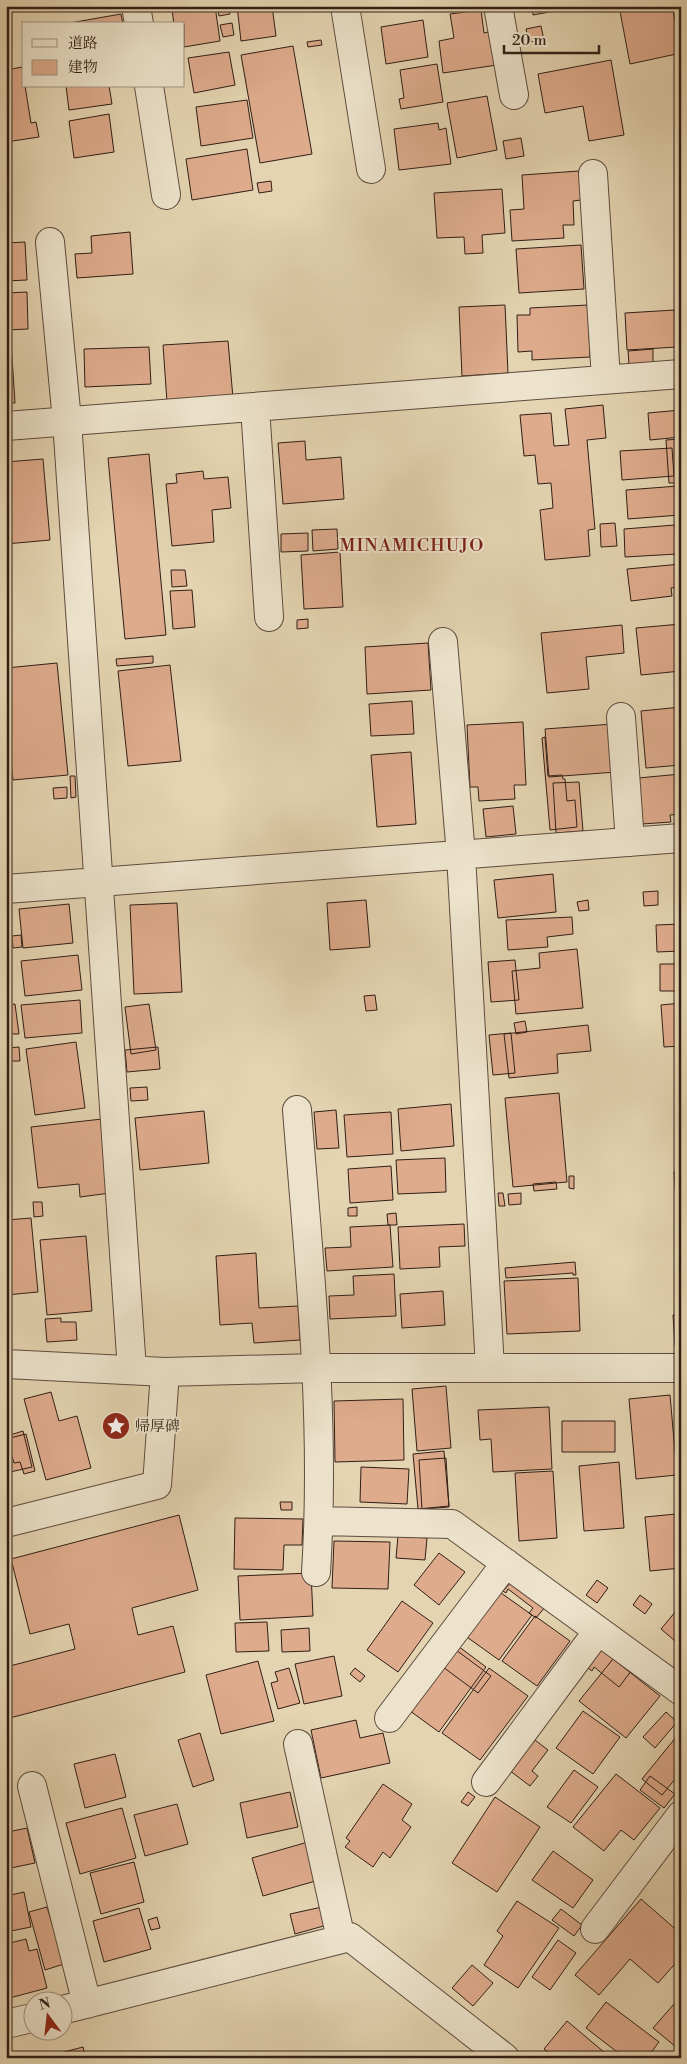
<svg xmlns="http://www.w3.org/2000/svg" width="687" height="2064" font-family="'Libre Bodoni','Noto Serif JP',serif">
	<rect width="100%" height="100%" fill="#e4d4b1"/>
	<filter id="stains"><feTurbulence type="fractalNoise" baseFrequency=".004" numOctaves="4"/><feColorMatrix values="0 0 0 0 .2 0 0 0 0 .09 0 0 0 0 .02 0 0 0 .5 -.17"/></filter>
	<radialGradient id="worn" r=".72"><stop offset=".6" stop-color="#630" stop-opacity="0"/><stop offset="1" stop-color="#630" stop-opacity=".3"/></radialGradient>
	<path fill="#deab8c" stroke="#301f16" d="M197 6H215L220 41 184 47V24H174L172 10Z
		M217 6H228L230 14 219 16Z
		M237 6H272L276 36 241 41Z
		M532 6H582L533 15Z
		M619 6H672L676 24 681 23V53L630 64Z
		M481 10 484 33 492 31 497 65 443 73 439 41 454 38 450 14Z
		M121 14 123 24H64Z
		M423 20 428 57 386 64 381 27Z
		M232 23 234 35 223 37 220 25Z
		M541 26 544 40 529 42 526 29Z
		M321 40 322 45 308 47 307 42Z
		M293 46 312 154 260 163 241 55Z
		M229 52 235 85 194 93 188 58Z
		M611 60 624 135 589 141 583 106 545 113 538 74Z
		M437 64 443 102 401 109 399 99 404 98 400 70Z
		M22 67 31 123 36 122 39 137 6 142V70Z
		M66 86H109L112 104 69 110Z
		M487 96 497 150 457 158 447 103Z
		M247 100 253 138 201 146 196 107Z
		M109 114 114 152 74 158 69 121Z
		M438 123 439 130 446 128 451 164 399 170 394 129Z
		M521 138 524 156 506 159 503 141Z
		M247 149 253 190 192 200 186 159Z
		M579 171 581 200 573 201 574 225H563L564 238 512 241 510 210 524 209 522 175Z
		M271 181 272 191 259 193 257 183Z
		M502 189 505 233 482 235 483 253 465 254 464 237 437 238 434 193Z
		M130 232 133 274 77 278 75 254 92 253 91 236Z
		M25 242 27 280 6 281V243Z
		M581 245 584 289 519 293 516 249Z
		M27 292 28 329 6 330V293Z
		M505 305 508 373 462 376 459 307Z
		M588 305 590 357 532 360V351L518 352 517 315H530V308Z
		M675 310 677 347 627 350 625 313Z
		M228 341 233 398 167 402 163 345Z
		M11 342 15 403H6V343Z
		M149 347 151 384 85 387 84 349Z
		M653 349V363L629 364 628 351Z
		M603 405 606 438 587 440 595 529 588 530 590 556 545 560 540 510 553 508 551 483 538 484 535 455 524 456 520 415 551 413 554 446 569 445 565 409Z
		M681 410V437L650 440 648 413Z
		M681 439V483H669L666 440Z
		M305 441 306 460 341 457 344 499 283 504 278 443Z
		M672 448 674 476 622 480 620 451Z
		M149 454 166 635 125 639 108 458Z
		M43 459 50 540 6 544V462Z
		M203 471 204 479 228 477 231 508 212 510 214 542 172 546 166 484 177 483 176 474Z
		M678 486 680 515 628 519 626 490Z
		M615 523 617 546 601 547 600 524Z
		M675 525 677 554 625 557 624 529Z
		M337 529 338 549 313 551 312 530Z
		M308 533V551L281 552V534Z
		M340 552 343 607 304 609 301 555Z
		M681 564V587L671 588 672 596 631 601 627 569Z
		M171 570H185L187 586 172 587Z
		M192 590 195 627 173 629 170 591Z
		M308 619V628L297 629V620Z
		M681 624V671L641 675 636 628Z
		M622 625 624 653 586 657 589 689 547 693 541 633Z
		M428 643 431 690 367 694 365 647Z
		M153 656V663L117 666 116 659Z
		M57 663 68 775 13 780 6 713V668Z
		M170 665 181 761 128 766 118 671Z
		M412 701 414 734 371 736 369 704Z
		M681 707V765L646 768 641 711Z
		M523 722 526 785H514L515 799 479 801 478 787H470L467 725Z
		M613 724 616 772 549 777 545 729Z
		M545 737 548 776 562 775 563 779H565L567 801 575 800 577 827 550 830 542 738Z
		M411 752 416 824 377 827 371 755Z
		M681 774V814L670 815 671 822 642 824 638 778Z
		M70 776H75L76 797 71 798Z
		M579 782 583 831 556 833 553 783Z
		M67 787V798L54 799 53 788Z
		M513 806 516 834 486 837 483 809Z
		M553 874 556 912 498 918 494 880Z
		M658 891V905L644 906 643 892Z
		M366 900 370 947 330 950 327 903Z
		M588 900 589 910 579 911 577 902Z
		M177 903 182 992 134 994 130 905Z
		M69 904 73 943 23 948 19 909Z
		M572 917 573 934 547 937 548 947 508 950 506 920Z
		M681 924V951L657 952 656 925Z
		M21 935 22 947 13 948 12 936Z
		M577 949 583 1008 516 1014 512 971 540 968 539 953Z
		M78 955 82 990 25 996 21 961Z
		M515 960 519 1000 491 1002 488 962Z
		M660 964H681V991H660Z
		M375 995 377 1010 366 1011 364 996Z
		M80 1000 82 1033 25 1038 21 1005Z
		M681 1003V1046L664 1047 661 1005Z
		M15 1004 19 1034H12L9 1005Z
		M149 1004 156 1050 131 1054 125 1007Z
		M525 1021 527 1032 516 1034 514 1023Z
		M588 1025 591 1051 557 1054 558 1073 509 1078 504 1034Z
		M511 1033 515 1073 493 1075 489 1035Z
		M76 1042 85 1108 35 1115 26 1049Z
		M19 1047 20 1061H8V1048Z
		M158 1047 160 1069 127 1072 125 1050Z
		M147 1087 148 1100 131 1101 130 1088Z
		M559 1093 567 1182 513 1187 505 1098Z
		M451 1104 454 1146 401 1151 398 1109Z
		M336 1110 339 1148 317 1149 314 1112Z
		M204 1111 209 1163 140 1170 135 1118Z
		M391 1112 393 1154 347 1157 344 1115Z
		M102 1119 110 1193 80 1197 79 1184 38 1188 31 1127Z
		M445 1158 446 1192 398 1194 396 1160Z
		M391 1166 393 1200 350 1203 348 1169Z
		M674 1172H681V1282Z
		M569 1176H574V1189L569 1188Z
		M556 1182 557 1189 534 1191 533 1184Z
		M498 1193H503L505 1206H499Z
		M521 1193V1204L509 1205 508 1194Z
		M33 1202H42L43 1216 34 1217Z
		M357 1207V1216H348V1208Z
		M396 1213 397 1225H388L387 1214Z
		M31 1218 38 1292 6 1295V1220Z
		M464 1224 465 1246 439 1247 440 1267 400 1269 398 1227Z
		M390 1225 393 1267 327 1271 325 1248 351 1247 350 1227Z
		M86 1236 92 1311 47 1315 40 1240Z
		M256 1253 259 1308 298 1306 300 1340 254 1343 252 1323 220 1325 216 1256Z
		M575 1262 576 1275H573V1273L506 1278 505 1268Z
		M394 1274 396 1316 330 1319 329 1296 354 1295 353 1276Z
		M578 1278 580 1331 507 1334 504 1281Z
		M443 1291 445 1325 402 1328 400 1294Z
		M681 1314V1346H675L673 1315Z
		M61 1318V1322H76L77 1340 47 1342 45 1319Z
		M446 1386 451 1448 417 1451 412 1389Z
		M51 1392 59 1421 77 1416 91 1468 46 1480 24 1399Z
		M670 1395 677 1475 636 1479 629 1399Z
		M403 1399 404 1460 335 1462 334 1401Z
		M549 1407 552 1469 493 1472 491 1439 480 1440 478 1410Z
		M562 1421H615V1452H562Z
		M6 1426H8L10 1435 23 1431 32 1467 6 1473Z
		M26 1434 35 1471 24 1474 20 1462 14 1463 12 1456 6 1457V1439Z
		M444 1451 449 1506 418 1509 413 1454Z
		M446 1458 449 1507 422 1509 419 1460Z
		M619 1462 624 1528 584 1531 579 1466Z
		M361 1467 409 1469 407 1504 360 1502Z
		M553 1471 557 1538 519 1541 515 1473Z
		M280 1502H292V1510H281Z
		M676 1514 681 1568 650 1571 645 1517Z
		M179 1515 198 1590 132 1608 138 1635 173 1626 185 1672 6 1719V1667L75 1649 69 1624 30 1634 11 1559Z
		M235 1518 303 1519 302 1545H284L283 1570 234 1569Z
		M398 1536 427 1538 425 1560 396 1558Z
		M334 1541 390 1542 388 1589 332 1588Z
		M439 1553 465 1572 439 1605 414 1585Z
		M311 1573 313 1616 240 1620 238 1576Z
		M597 1580 608 1588 597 1603 586 1595Z
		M512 1581 546 1606 536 1618 529 1613 533 1608 508 1589 506 1593 503 1591Z
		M497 1590 532 1615 499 1660 464 1635Z
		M640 1595 652 1604 645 1614 633 1605Z
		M402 1601 433 1623 398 1672 367 1650Z
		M681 1605V1646L661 1629Z
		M535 1616 570 1641 537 1686 502 1661Z
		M267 1622 269 1651 236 1652 235 1623Z
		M309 1628 310 1651 282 1652 281 1630Z
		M454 1643 486 1667 439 1732 406 1708Z
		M456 1650 491 1676 478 1693 443 1667Z
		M605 1650 632 1670 619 1687 594 1667 592 1671 588 1668 599 1651Z
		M334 1656 342 1696 304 1704 295 1664Z
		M613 1659 660 1696 626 1738 579 1701Z
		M258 1661 274 1721 221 1734 206 1675Z
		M289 1668 300 1703 278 1709 271 1683 278 1681 275 1672Z
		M355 1668 365 1676 360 1682 350 1674Z
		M489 1668 528 1696 480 1760 442 1733Z
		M583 1711 620 1737 593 1774 556 1748Z
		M666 1712 677 1722 655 1748 643 1737Z
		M356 1720 360 1738 383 1733 390 1763 321 1778 311 1730Z
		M681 1731V1772L662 1795 642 1779Z
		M200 1733 214 1780 193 1787 178 1740Z
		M535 1740 548 1750 532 1771 538 1776 530 1786 505 1767 521 1757Z
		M115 1754 126 1797 85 1808 74 1764Z
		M574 1770 598 1787 571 1823 547 1807Z
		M616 1774 660 1808 634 1840 621 1830 604 1851 573 1827Z
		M650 1776 675 1794 664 1808 640 1790Z
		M383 1784 412 1804 402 1820 411 1827 390 1858 383 1852 373 1867 345 1847 350 1841 346 1838Z
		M290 1792 298 1827 247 1838 240 1803Z
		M468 1792 475 1797 468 1806 461 1802Z
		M495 1797 540 1827 497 1892 452 1863Z
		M177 1804 188 1844 145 1856 134 1815Z
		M122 1808 136 1858 80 1874 66 1823Z
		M6 1824 8 1832 27 1828 35 1863 6 1869Z
		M308 1842 319 1880 263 1896 252 1858Z
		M553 1851 593 1880 573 1908 532 1880Z
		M134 1862 144 1902 101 1914 90 1873Z
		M24 1892 31 1927 6 1932V1896Z
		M641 1899 681 1934V1957L658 1983 630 1959 599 1995 575 1975Z
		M517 1901 559 1928 518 1988 484 1965 503 1936 497 1931Z
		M47 1907 64 1964 45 1970 29 1912Z
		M322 1907 327 1925 295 1934 290 1914Z
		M139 1908 151 1949 104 1962 93 1921Z
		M561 1909 582 1925 574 1936 552 1920Z
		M157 1917 160 1928 151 1930 148 1920Z
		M26 1939 29 1951 37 1949 47 1988 6 1999V1944Z
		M558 1940 576 1953 550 1990 532 1977Z
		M472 1965 493 1983 473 2006 452 1988Z
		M681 1996V2051L653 2028Z
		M606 2002 659 2042 647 2058H625L586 2028Z
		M567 2021 611 2058H555L544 2049Z
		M83 2047 86 2058H41Z"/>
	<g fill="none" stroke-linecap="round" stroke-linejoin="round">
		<defs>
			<path id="minor" d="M136 6 139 24
				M345 6 371 169
				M498 6 514 95
				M149 86 166 195
				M593 174 606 379
				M50 242 67 421 132 1370
				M255 407 269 617
				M6 426 681 374
				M443 642 461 855 490 1368
				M621 717 630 842
				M6 889 681 838
				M297 1110C309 1263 326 1418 316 1572
				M6 1364 165 1372 317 1368H681
				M319 1521 452 1524 681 1691
				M6 1523 157 1485 165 1372
				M389 1718 506 1563
				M298 1744 341 1939
				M486 1782 598 1631
				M32 1786 87 2004
				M595 1929 681 1815
				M62 2010 350 1937 505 2058
				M6 2024 32 2018"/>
		</defs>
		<use href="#minor" stroke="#5d4c3d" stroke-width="30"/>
		<use href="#minor" stroke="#ede3cc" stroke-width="28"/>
	</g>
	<defs>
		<symbol id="sight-disc" viewBox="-11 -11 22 22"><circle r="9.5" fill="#8f2418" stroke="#ede3cc"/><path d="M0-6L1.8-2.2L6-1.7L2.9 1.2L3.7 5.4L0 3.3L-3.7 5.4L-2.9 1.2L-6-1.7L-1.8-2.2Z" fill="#fff"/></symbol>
	</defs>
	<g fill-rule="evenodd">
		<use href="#sight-disc" x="100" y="1410" width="32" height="32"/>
	</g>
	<g text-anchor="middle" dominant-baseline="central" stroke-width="4" stroke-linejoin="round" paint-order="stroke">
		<g font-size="15" fill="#301f16" stroke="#ede3cc" text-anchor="start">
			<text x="135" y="1426">帰厚碑</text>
		</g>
		<g font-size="18" letter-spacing="1" fill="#7a1f14" stroke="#ede3cc">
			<text x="412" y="545">MINAMICHUJO</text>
		</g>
	</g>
	<rect width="687" height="2064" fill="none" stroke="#e4d4b1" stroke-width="25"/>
	<rect x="8" y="8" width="672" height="2049" fill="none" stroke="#301f16" stroke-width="2.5"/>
	<rect x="12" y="12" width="662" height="2039" fill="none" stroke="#301f16"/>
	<rect x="22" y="22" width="162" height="65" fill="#ede3cc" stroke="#a19583"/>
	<rect x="32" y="39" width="25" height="8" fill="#ede3cc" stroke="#a19583"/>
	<text x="68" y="48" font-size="15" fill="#301f16">道路</text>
	<rect x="32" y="60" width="25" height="15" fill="#deab8c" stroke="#a19583"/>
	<text x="68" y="72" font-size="15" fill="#301f16">建物</text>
	<g transform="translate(48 2016) rotate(345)"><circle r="24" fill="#ede3cc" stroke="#a19583"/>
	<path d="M0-4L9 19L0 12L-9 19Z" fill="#8f2418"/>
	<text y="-8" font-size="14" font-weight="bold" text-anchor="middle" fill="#301f16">N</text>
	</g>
	<path d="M504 45v8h95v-8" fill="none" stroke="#301f16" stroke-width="2.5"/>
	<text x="512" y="45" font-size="15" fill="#301f16" stroke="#ede3cc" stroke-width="4" paint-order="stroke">20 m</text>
	<rect width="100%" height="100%" filter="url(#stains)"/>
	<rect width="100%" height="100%" fill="url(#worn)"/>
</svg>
